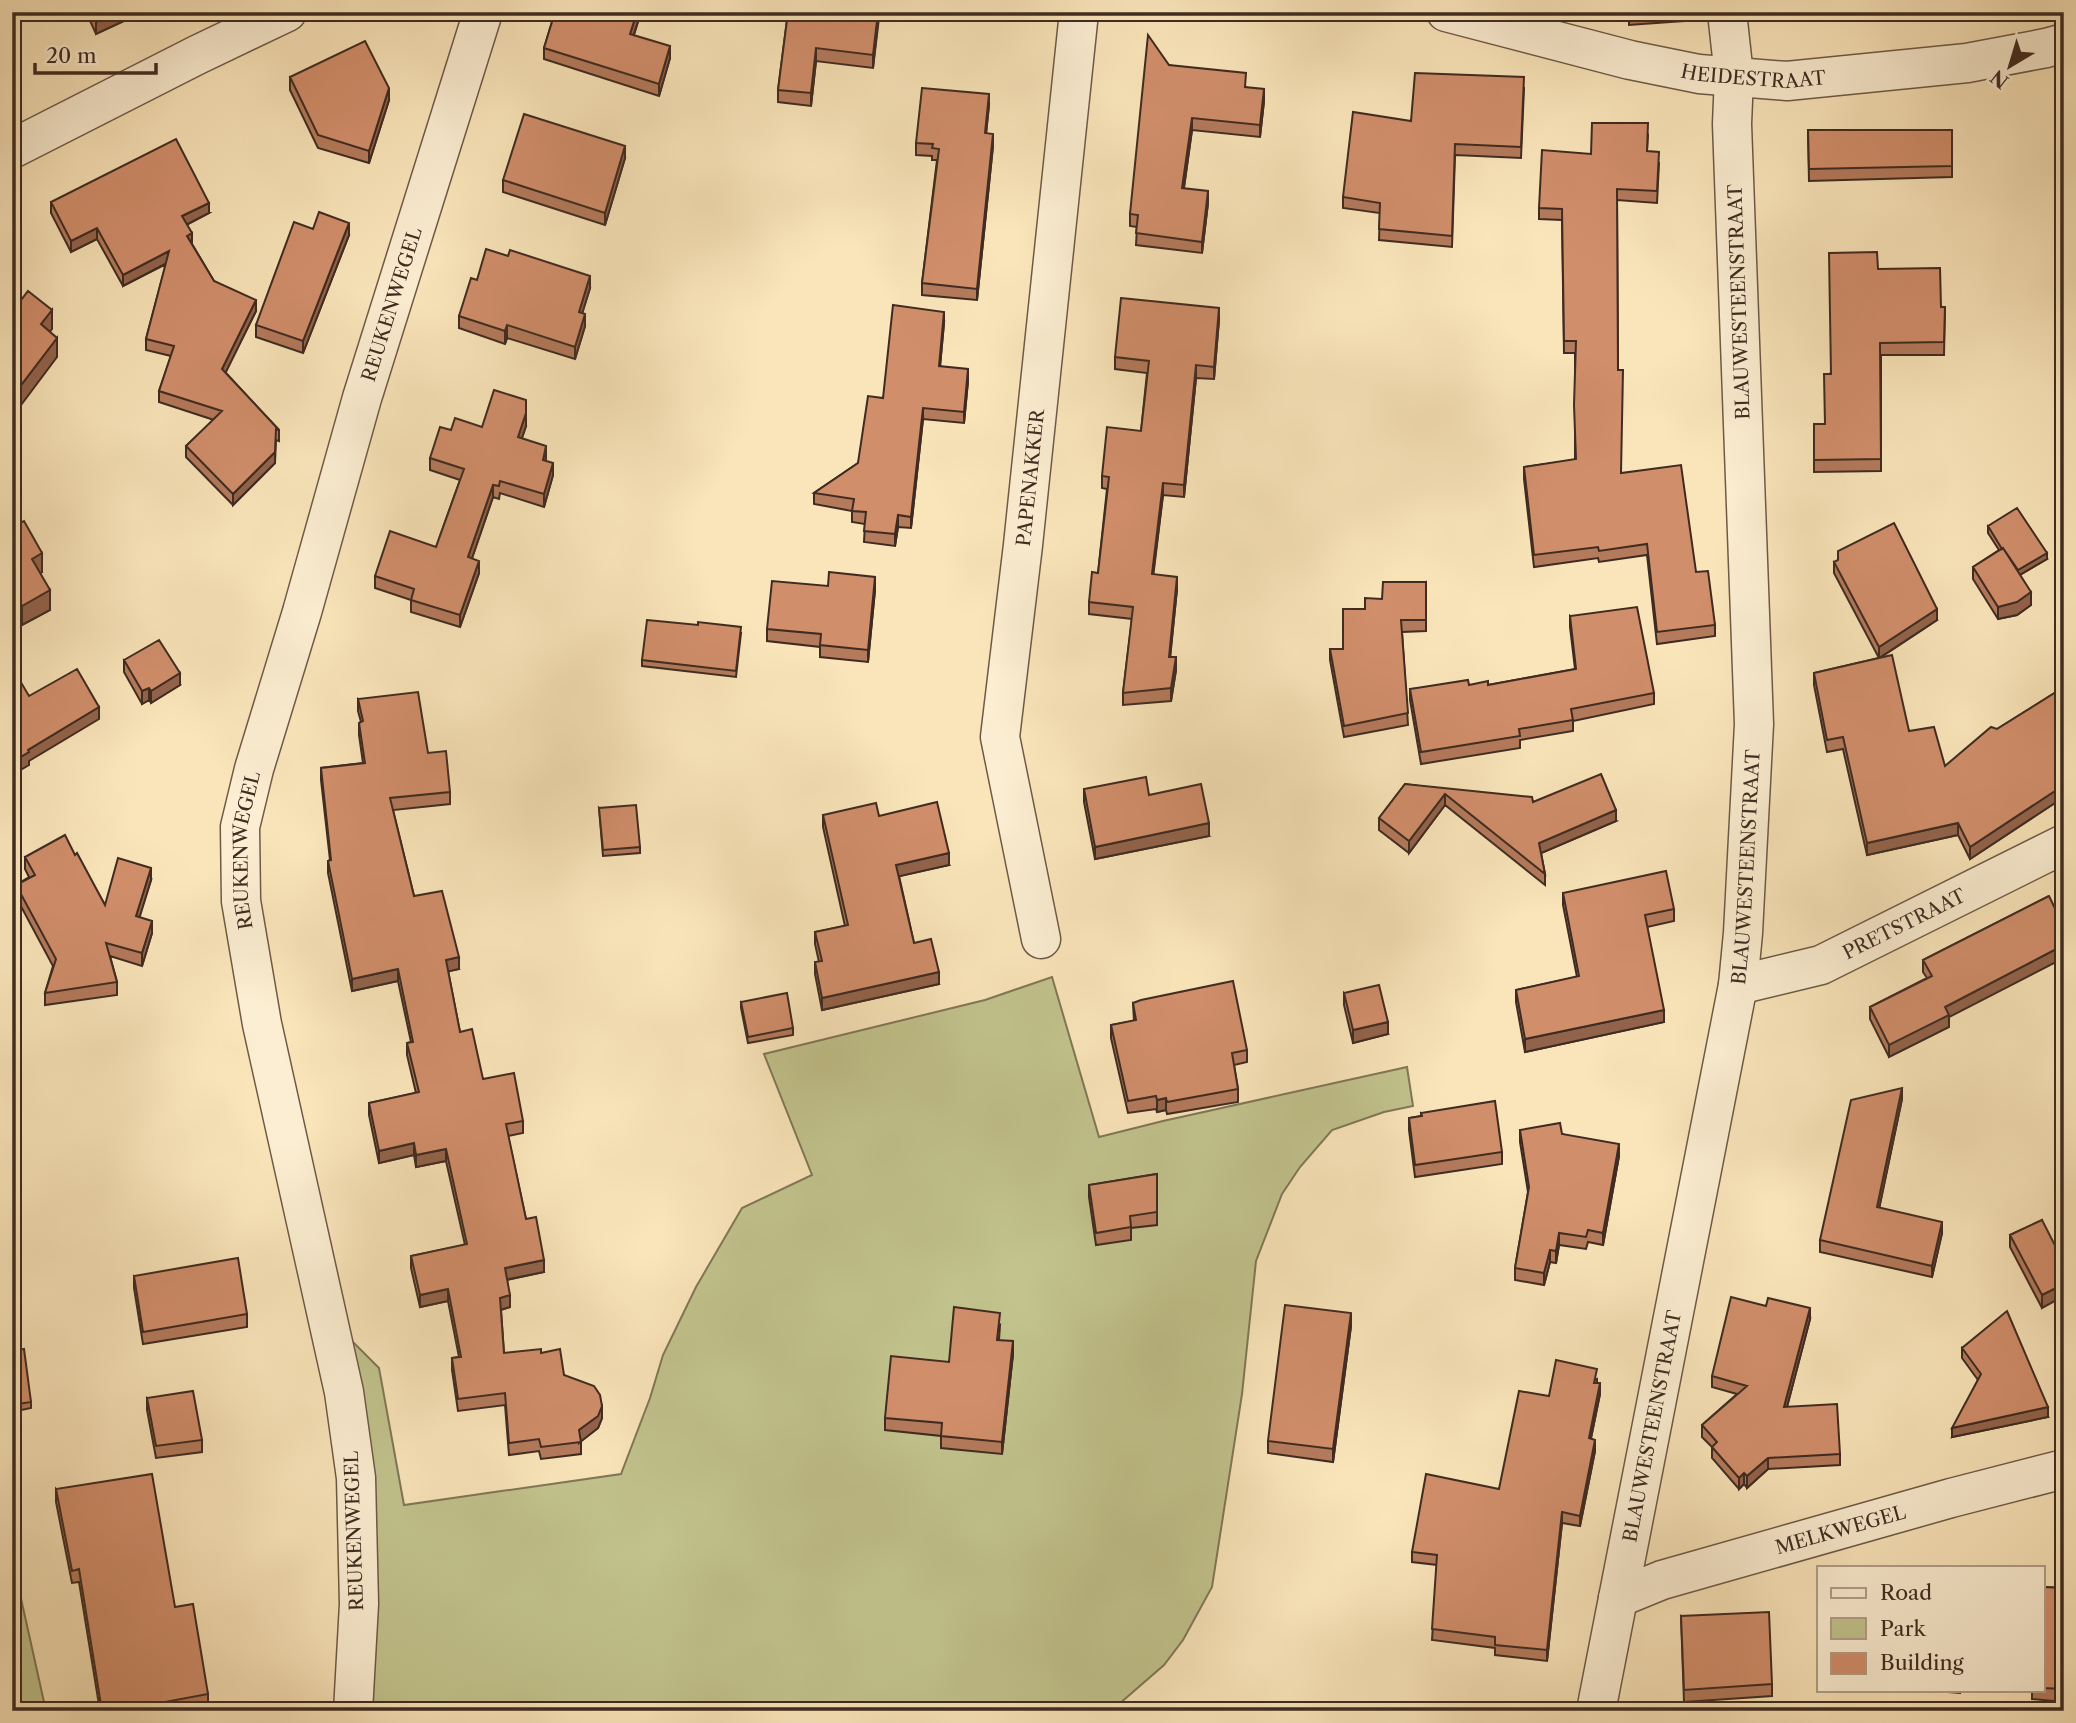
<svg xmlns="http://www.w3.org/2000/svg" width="2076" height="1723" font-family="'Libre Caslon Text',serif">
	<rect width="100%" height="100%" fill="#fae5ba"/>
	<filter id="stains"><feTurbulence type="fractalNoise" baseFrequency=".00286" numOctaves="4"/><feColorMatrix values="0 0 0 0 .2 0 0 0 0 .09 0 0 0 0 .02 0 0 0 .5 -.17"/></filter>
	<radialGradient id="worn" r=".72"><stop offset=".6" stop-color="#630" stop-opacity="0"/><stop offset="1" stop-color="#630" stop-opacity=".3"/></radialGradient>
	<path fill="#c2c38d" stroke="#807757" stroke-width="2" d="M1052 977 1099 1137 1163 1121 1407 1067 1413 1106 1384 1112 1332 1130 1300 1167 1282 1194 1256 1261 1242 1394 1212 1587 1183 1640 1164 1665 1111 1711H370L350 1339 379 1368 404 1505 621 1474 650 1398 663 1355 696 1287 742 1208 812 1175 764 1054 985 1000Z
		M12 1558 46 1711H12Z"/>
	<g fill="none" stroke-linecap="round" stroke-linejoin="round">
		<defs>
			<g id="minor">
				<path id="s1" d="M1446 12 1630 60 1699 74 1787 81 1967 63 2046 48 2064 43"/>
				<path d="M12 149 197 55 287 12"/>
				<path id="s2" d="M1041 939 1000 737 1023 545 1079 12"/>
				<path id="s3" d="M1738 985 1821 965 2064 844"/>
				<path id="s4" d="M1618 1598 1662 1580 1951 1498 2064 1469"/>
				<path id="s5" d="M353 1711 359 1604 356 1478 344 1392 262 1024 241 901 240 827 254 769 302 612 362 398 483 12"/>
				<path id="s6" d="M1596 1711 1738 985 1743 933 1754 724 1732 124 1734 76 1727 12"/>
			</g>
		</defs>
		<use href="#minor" stroke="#6e5a47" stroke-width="41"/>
		<use href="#minor" stroke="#fceed2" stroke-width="38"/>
	</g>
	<path fill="#b47a5c" stroke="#3f2b21" stroke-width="2" d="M86 12H143L96 34Z
		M555 12H641L634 35 670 58 659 96 544 59V48Z
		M788 12H879L873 68 816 61 811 106 778 102V90Z
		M1599 12H1684V21L1629 25V19L1599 21Z
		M1169 65 1246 87 1264 101 1260 137 1192 130 1184 188 1208 203 1202 253 1136 245 1137 227 1130 226V214Z
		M290 77 389 100 369 163 318 148 290 90Z
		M1524 88 1521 158 1455 155 1452 247 1379 240 1380 213 1343 208V197L1411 121Z
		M989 105 986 133 993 146 977 300 922 295V283L937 160H932V156L916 155V143Z
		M1808 130H1952V177L1809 181Z
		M1648 135 1647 151 1659 163 1657 203 1617 200 1618 370 1621 473 1696 572 1715 625V636L1657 644 1647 555 1599 562 1598 558 1534 567 1524 479V467L1575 460V353H1564L1562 220 1539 219V208L1591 154Z
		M625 158 605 225 503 192V180Z
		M51 202 209 213 186 225 192 244 214 281 256 311 225 372 279 430V441L276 440 275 463 233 505 186 457V446L214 420 159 402V391L171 356 146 350V339L166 264 123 286 97 239 71 252 51 213Z
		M313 229 349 235 303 353 256 337V325Z
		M1878 269 1941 307H1945L1944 355H1881V471L1814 472V424H1825L1830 374Z
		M477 280 590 288 582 313 585 326 575 359 507 338 505 344 459 328V316Z
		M1219 320 1214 379 1196 378 1184 497 1163 495 1153 574 1177 589 1170 657 1176 670 1171 701 1123 705V693L1132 619 1089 614V602L1098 573 1107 489 1102 488V476L1141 431 1147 373 1115 369V357Z
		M944 323 940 366 968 381 964 423 923 419 911 528 898 527 895 546 864 542 865 524 852 522V511L814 504V493L858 463 883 398Z
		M526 426 522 438 546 458 545 461 553 475 544 507 500 493 499 499 493 497 472 558 479 573 460 627 411 612V600L375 588V576L436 547 460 480 430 470V458L451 430 482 427Z
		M12 518 42 572 40 573 50 610 22 625 12 609Z
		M1988 526 2047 559 2020 575 2031 605 2017 615 1998 619 1973 579V567L1999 550 1988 533Z
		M1834 562 1937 620 1880 658 1909 731 1945 766 1997 729 2064 687V797L1970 859 1958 835 1867 855 1843 749 1827 752 1814 685V673L1879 658 1834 573Z
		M1426 582V631L1402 632 1408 725 1344 737 1330 660V649H1343L1365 609 1382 599Z
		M875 590 868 662 820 657V647L767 641V629Z
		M1570 616 1654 693V704L1573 721V731L1520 740V748L1421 764 1410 700V689L1488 685 1575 669 1570 627Z
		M741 633 736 677 642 666V660Z
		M124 660 180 685 151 703 149 700 142 704 124 672Z
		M358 699 428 753 450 792V804L393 810 414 896 459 969 448 971 460 1032 483 1079 523 1121V1133L508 1136 526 1219 544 1272 507 1280 510 1307 501 1310 504 1353H541L564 1375 602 1418 598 1428 581 1441V1454L541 1459 539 1451 509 1455 505 1405 458 1411 452 1370V1358L459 1357 448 1301 420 1307 411 1268V1256L465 1245 446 1161 416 1167 414 1155 379 1163 369 1115V1103L416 1093 407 1055V1043L411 1042 398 981 352 991 328 873V861L330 860 321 780V768L363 763 359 735V723L361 722 358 711Z
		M1405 784 1533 802 1616 821 1541 853 1545 874V885L1445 805 1409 853 1379 830V818Z
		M1084 789 1149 795 1209 836 1095 859 1084 802Z
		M599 808 640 847V853L603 856Z
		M823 815 879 816 949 865 899 876 914 943 939 984 822 1010 815 974V962H819L815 944V932L845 926 823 827Z
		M75 855 105 905 151 880 139 917 152 933 142 966 110 956 117 982V995L45 1005V993L53 966 16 897V885L29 877 25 869V857Z
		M1563 893 1674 909V921L1647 927 1664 1022 1525 1052 1516 1002V990L1577 977 1563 905Z
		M2049 896 1949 1017V1027L1889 1057 1870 1019V1007L1927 978 1923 972V960Z
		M1344 993 1388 1034 1353 1043 1344 1005Z
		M741 1002 793 1028V1035L748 1043 741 1008Z
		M1133 1003 1247 1050V1062L1234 1065 1238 1089V1102L1167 1114 1166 1110 1157 1112 1156 1109 1128 1113 1111 1038V1025L1134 1021Z
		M1902 1099 1879 1208 1942 1233 1932 1277 1820 1252V1240Z
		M1421 1113 1502 1152V1164L1415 1177 1409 1130V1118L1421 1116Z
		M1520 1130 1562 1134 1619 1156 1603 1245 1588 1242 1586 1249 1559 1245 1556 1263 1550 1262 1544 1285 1515 1280V1268L1528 1192 1520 1142Z
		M1157 1174V1225L1131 1228V1240L1096 1245 1089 1197V1185Z
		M2042 1220V1308L2010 1247V1235Z
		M134 1276 247 1314V1327L143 1344 134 1288Z
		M1810 1319 1787 1407 1840 1454V1465L1768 1469 1747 1488 1744 1484 1739 1489 1712 1458V1447L1702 1437V1425L1737 1394 1712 1387V1376Z
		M1000 1325 999 1340 1013 1354 1002 1454 941 1448V1436L885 1430V1418L949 1362Z
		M1351 1326 1333 1462 1268 1453V1441Z
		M1962 1348 2048 1417 1952 1437 1978 1380 1962 1358Z
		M12 1351 31 1402V1408L12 1412Z
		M1597 1379V1383L1600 1394 1591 1438 1595 1451 1580 1526 1562 1523 1547 1661 1495 1655V1648L1432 1640 1437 1565 1412 1562V1552L1499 1489 1549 1396Z
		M147 1398 202 1440V1452L156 1458 147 1410Z
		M56 1489 175 1607 208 1694V1706L183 1711H100L79 1582 72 1583 56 1502Z
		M2043 1587 2064 1588V1702L2032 1699V1690H2043Z
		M1681 1616 1772 1684V1696L1684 1702Z
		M1921 1690H1960V1693Z"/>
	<path fill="#92634b" stroke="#3f2b21" stroke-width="2" d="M118 12H143L96 34V22Z
		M637 12H641L630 46V34Z
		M878 12 879 18 873 68V55Z
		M670 46V58L659 96V84Z
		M816 48V61L811 106V93Z
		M389 88V100L369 163V151Z
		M1264 89V101L1260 137V125Z
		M989 94V105L985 145V133Z
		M1192 118V130L1182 200V188Z
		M993 134V146L977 300V289Z
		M625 146V158L605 225V213Z
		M1208 191V203L1202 253V242Z
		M209 203V213L182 227V216Z
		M349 223V235L303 353V341Z
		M97 228V239L71 252V241Z
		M192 233V244L187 236Z
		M169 251V262L123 286V275Z
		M590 276V288L579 324V312Z
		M256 300V311L222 380V369Z
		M1219 308V320L1214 379V367Z
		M52 310V329L41 344V324Z
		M944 312V323L939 378V366Z
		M585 314V326L575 359V347Z
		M507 325V338L505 344V331Z
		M57 338V357L12 417V397Z
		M1196 365V378L1184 497V485Z
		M968 369V381L964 423V412Z
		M923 408V419L911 528V517Z
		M526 413V426L518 449V437Z
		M546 446V458L543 472V460Z
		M275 452V463L233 505V494Z
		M553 463V475L544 507V494Z
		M1163 483V495L1152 586V574Z
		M493 485V497L468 570V557Z
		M898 515V527L895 546V534Z
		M42 553V572L32 578V559Z
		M2047 553V559L2016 577V571Z
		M479 561V573L460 627V615Z
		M875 577V590L868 662V650Z
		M1177 577V589L1169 669V657Z
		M50 590V610L22 625V606Z
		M2031 592V605L2017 615 1998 619V607Z
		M1937 609V620L1879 658V647Z
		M1176 657V670L1171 701V688Z
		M180 673V685L151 703V691Z
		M149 688V700L142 704V691Z
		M99 707V719L29 761V765L12 775V762L28 750Z
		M19 777V789L12 793V780Z
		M2064 785V797L1970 859V847Z
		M1445 794V805L1409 853V841Z
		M1616 810V821L1539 854V843Z
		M1209 823V836L1095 859V847Z
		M1958 823V835L1867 855V843Z
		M949 853V865L896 877V865Z
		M151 868V880L136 929V916Z
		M152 921V933L142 966V953Z
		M2064 945V958L1949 1017V1027L1889 1057V1045L1945 1007Z
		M459 957V969L446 972V960Z
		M398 969V981L352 991V979Z
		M939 972V984L822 1010V998Z
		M1664 1010V1022L1525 1052V1039Z
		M1388 1022V1034L1353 1043V1030Z
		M1902 1088V1099L1877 1219V1207Z
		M1166 1098V1110L1157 1112V1100Z
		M414 1143V1155L379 1163V1151Z
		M1619 1144V1156L1603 1245V1233Z
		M446 1149V1161L416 1167V1155Z
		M1942 1222V1233L1932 1277V1266Z
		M1559 1233V1245L1556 1263V1251Z
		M1550 1250V1262L1544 1285V1273Z
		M544 1260V1272L505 1280V1268Z
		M2064 1284V1296L2042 1308V1295Z
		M448 1289V1301L420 1307V1295Z
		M510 1295V1307L500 1310V1298Z
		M1810 1308V1319L1784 1418V1407Z
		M1351 1313V1326L1333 1462V1449Z
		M1013 1341V1354L1002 1454V1442Z
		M1600 1383V1394L1589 1448V1438Z
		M602 1406V1418L598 1428 579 1443V1430Z
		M2048 1407V1417L1952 1437V1428Z
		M1595 1440V1451L1580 1526V1516Z
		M1768 1458V1469L1747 1488V1476Z
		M1744 1473V1484L1739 1489V1478Z
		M1562 1512V1523L1547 1661V1650Z"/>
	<path fill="#d18e6b" stroke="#3f2b21" stroke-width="2" d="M92 12H118L96 22Z
		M555 12H637L630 34 670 46 659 84 544 48Z
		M788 12H878L873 55 816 48 811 93 778 90Z
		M1148 35 1169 65 1246 73 1245 87 1264 89 1260 125 1192 118 1182 188 1208 191 1202 242 1136 233 1138 215 1130 214Z
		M365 41 389 88 369 151 318 135 290 77Z
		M1415 73 1524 77 1521 147 1455 144 1452 236 1379 229 1380 203 1343 197 1353 112 1411 121Z
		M922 88 989 94 985 133 993 134 977 289 922 283 939 149 932 148 933 144 916 143Z
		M524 114 625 146 605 213 503 180Z
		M1592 123H1648L1647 151 1659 152 1657 191 1617 189 1618 370H1623L1621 473 1681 465 1696 572 1708 571 1715 625 1657 632 1647 544 1599 551 1598 547 1534 555 1524 467 1576 459 1574 405 1576 341H1564L1562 209 1539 208 1542 150 1591 154Z
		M1808 130H1952V166L1809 169Z
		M176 139 209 203 182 216 192 233 187 236 214 281 256 300 222 369 279 430 276 429 275 452 233 494 186 446 222 411 159 391 174 346 146 339 169 251 123 275 97 228 71 241 51 202Z
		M319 212 349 223 303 341 256 325 294 222 313 229Z
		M486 249 508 256 510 250 590 276 579 312 585 314 575 347 507 325 505 331 459 316 471 278 477 280Z
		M1877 252 1878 269 1940 268 1941 307H1945L1944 342 1880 343 1881 459 1814 460V424H1825L1824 374H1831L1829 253Z
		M28 291 52 310 41 324 57 338 12 397V312Z
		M1121 298 1219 308 1214 367 1196 365 1184 485 1163 483 1152 574 1177 577 1169 657H1176L1171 688 1123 693 1133 607 1089 602 1092 572 1098 573 1109 477 1102 476 1107 427 1141 431 1149 361 1115 357Z
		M893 305 944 312 939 366 968 369 964 412 923 408 911 517 898 515 895 534 864 531 866 512 852 511 854 499 814 493 858 463 868 396 883 398Z
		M494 390 526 400V413L518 437 546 446 543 460 553 463 544 494 500 481 499 486 493 485 468 557 479 561 460 615 411 600 414 589 375 576 390 531 436 547 464 469 430 458 440 427 451 430 455 418 482 427Z
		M2017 508 2047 553 2018 570 2003 548 2002 549 1988 526Z
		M12 518 16 525 24 521 42 553 32 559 50 590 22 606 12 590Z
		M1894 523 1937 609 1879 647 1834 562 1838 560V551Z
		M2003 548 2031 592 2017 602 1998 607 1973 567Z
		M829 572 875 577 868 650 820 645 821 634 767 629 772 581 828 586Z
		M1383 582H1426V620H1401L1408 713 1344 726 1330 649H1343V609H1365V598L1382 599Z
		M1637 607 1654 693 1571 709 1573 720 1519 729 1520 736 1421 752 1410 689 1468 680 1469 685 1488 681V685L1576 669 1570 616Z
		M647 620 698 625V622L741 627 736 671 642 660Z
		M159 640 180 673 151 691 149 688 142 691 124 660Z
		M1892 655 1909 731 1934 727 1945 766 1991 727 1997 729 2064 687V785L1970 847 1958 823 1867 843 1843 737 1827 740 1814 673Z
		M77 669 99 707 28 750 29 752 12 762V683L19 679 29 696Z
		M418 692 428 753 446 751 450 792 390 798 414 896 442 891 459 957 446 960 460 1032 472 1029 483 1079 514 1073 523 1121 506 1124 526 1219 536 1217 544 1260 505 1268 510 1295 500 1298 504 1353 541 1349V1353L560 1349 564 1375 594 1386 600 1395 602 1406 598 1416 579 1430 581 1442 541 1447 539 1439 509 1443 505 1393 458 1399 452 1358 461 1357 448 1289 420 1295 411 1256 467 1244 446 1149 416 1155 414 1143 379 1151 369 1103 419 1092 407 1043 413 1042 398 969 352 979 328 861 331 860 321 768 365 763 359 723 363 721 358 699Z
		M12 765 19 777 12 780Z
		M1601 774 1616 810 1539 843 1545 874 1445 794 1409 841 1379 818 1405 784 1532 797 1533 802Z
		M1146 777 1149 795 1201 784 1209 823 1095 847 1084 789Z
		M937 802 949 853 896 865 914 943 931 939 939 972 822 998 815 962 822 961 815 932 848 925 823 815 876 803 879 816Z
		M636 805 640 847 603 850 599 808Z
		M65 835 75 855 77 853 105 905 118 858 151 868 136 916 152 921 142 953 106 943 117 982 45 993 56 959 16 885 35 875 25 857Z
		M1666 871 1674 909 1645 915 1664 1010 1525 1039 1516 990 1579 976 1563 893Z
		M2049 896 2064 927V945L1945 1007 1949 1015 1889 1045 1870 1007 1932 976 1923 960Z
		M1233 981 1247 1050 1232 1053 1238 1089 1167 1102 1166 1098 1157 1100 1156 1096 1128 1101 1111 1025 1136 1020 1133 1003 1141 1000Z
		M1379 985 1388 1022 1353 1030 1344 993Z
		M787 993 793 1028 748 1037 741 1002Z
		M1902 1088 1877 1207 1942 1222 1932 1266 1820 1240 1851 1100Z
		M1495 1101 1502 1152 1415 1165 1409 1118 1422 1116 1421 1113Z
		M1560 1123 1562 1134 1619 1144 1603 1233 1588 1230 1586 1237 1559 1233 1556 1251 1550 1250 1544 1273 1515 1268 1529 1187 1520 1130Z
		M1157 1174V1212L1130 1216 1131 1227 1096 1233 1089 1185Z
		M2042 1220 2064 1263V1284L2042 1295 2010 1235Z
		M238 1258 247 1314 143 1332 134 1276Z
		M1731 1297 1766 1306 1768 1298 1810 1308 1784 1407 1837 1404 1840 1454 1768 1458 1747 1476 1744 1473 1739 1478 1712 1447 1717 1442 1702 1425 1747 1386 1712 1376Z
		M1285 1305 1351 1313 1333 1449 1268 1441Z
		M954 1307 1000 1313 997 1340 1013 1341 1002 1442 941 1436 942 1423 885 1418 891 1356 949 1362Z
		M2007 1311 2048 1407 1952 1428 1981 1374 1962 1348Z
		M24 1349 31 1402 12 1405V1351Z
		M1556 1360 1597 1369 1594 1383H1600L1589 1438 1595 1440 1580 1516 1562 1512 1547 1650 1495 1645V1637L1432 1629 1437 1555 1412 1552 1426 1474 1499 1489 1519 1391 1549 1396Z
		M193 1391 202 1440 156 1446 147 1398Z
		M152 1474 175 1607 193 1604 208 1694 117 1711H102L79 1569 72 1571 56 1489Z
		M2043 1587 2064 1588V1689L2043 1688Z
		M1769 1612 1772 1684 1684 1690 1681 1616Z
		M503 1706 590 1710V1711H502Z"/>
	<g text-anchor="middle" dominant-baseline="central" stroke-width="7" stroke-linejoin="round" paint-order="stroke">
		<g font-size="19" fill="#3f2b21" stroke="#fceed2">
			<text stroke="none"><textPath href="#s1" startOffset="315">HEIDESTRAAT</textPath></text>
			<text transform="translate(1739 302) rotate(-92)">BLAUWESTEENSTRAAT</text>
			<text stroke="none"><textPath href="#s5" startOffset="1440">REUKENWEGEL</textPath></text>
			<text stroke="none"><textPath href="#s2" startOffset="467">PAPENAKKER</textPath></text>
			<text stroke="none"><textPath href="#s5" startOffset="873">REUKENWEGEL</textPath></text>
			<text stroke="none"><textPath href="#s6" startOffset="858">BLAUWESTEENSTRAAT</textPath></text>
			<text stroke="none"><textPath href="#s3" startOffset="178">PRETSTRAAT</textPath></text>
			<text stroke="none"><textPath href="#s6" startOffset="290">BLAUWESTEENSTRAAT</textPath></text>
			<text stroke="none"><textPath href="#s4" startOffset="233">MELKWEGEL</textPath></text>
			<text transform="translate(354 1531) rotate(-92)">REUKENWEGEL</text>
		</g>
	</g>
	<rect width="2076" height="1723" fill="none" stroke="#fae5ba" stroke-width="42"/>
	<rect x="14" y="14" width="2048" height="1695" fill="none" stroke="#3f2b21" stroke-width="3.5"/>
	<rect x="21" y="21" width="2034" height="1681" fill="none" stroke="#3f2b21" stroke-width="2"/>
	<rect x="1817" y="1566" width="228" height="126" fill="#fceed2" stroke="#b0a08b" stroke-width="2"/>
	<rect x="1831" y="1588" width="35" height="10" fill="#fceed2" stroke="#b0a08b" stroke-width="2"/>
	<text x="1880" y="1600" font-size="21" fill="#3f2b21">Road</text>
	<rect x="1831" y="1618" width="35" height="21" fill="#c2c38d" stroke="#b0a08b" stroke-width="2"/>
	<text x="1880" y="1636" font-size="21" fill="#3f2b21">Park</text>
	<rect x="1831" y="1653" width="35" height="21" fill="#d18e6b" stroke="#b0a08b" stroke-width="2"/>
	<text x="1880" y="1670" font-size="21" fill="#3f2b21">Building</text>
	<g transform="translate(2010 66) rotate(218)" stroke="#fceed2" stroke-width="5" paint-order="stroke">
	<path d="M0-5L12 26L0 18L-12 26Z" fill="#3f2b21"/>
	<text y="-10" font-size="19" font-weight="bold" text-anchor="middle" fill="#3f2b21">N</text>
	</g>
	<path d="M35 63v10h121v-10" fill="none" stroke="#3f2b21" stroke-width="3.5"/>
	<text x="46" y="63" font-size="21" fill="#3f2b21" stroke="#fceed2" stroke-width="5" paint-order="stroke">20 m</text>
	<rect width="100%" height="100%" filter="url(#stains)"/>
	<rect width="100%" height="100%" fill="url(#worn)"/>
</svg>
